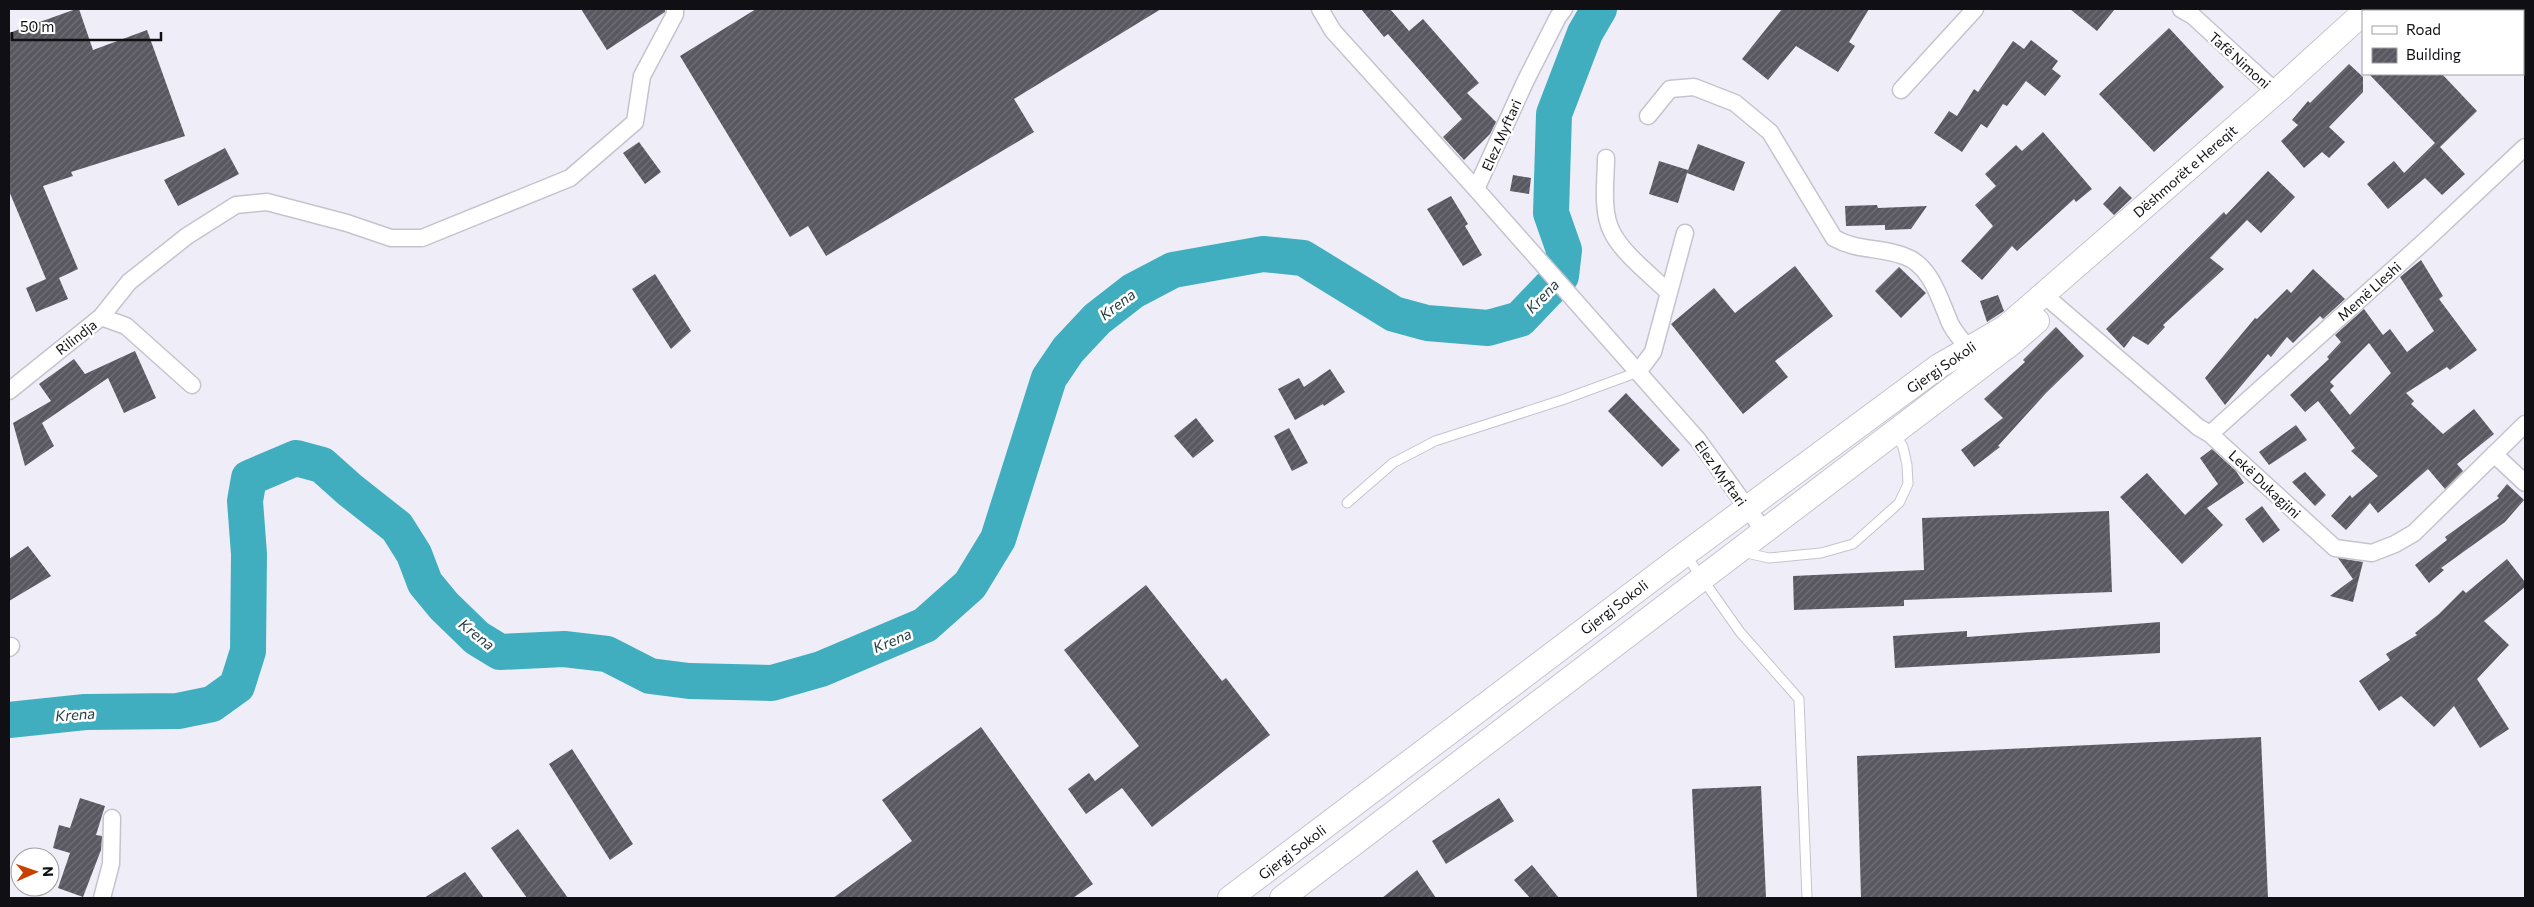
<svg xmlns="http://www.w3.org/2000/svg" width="2534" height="907" font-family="Commissioner,sans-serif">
	<defs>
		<pattern id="building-hatch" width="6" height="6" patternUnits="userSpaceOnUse" patternTransform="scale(1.25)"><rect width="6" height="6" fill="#595861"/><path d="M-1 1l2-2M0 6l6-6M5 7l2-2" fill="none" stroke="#707077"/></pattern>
	</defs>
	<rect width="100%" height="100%" fill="#efeef8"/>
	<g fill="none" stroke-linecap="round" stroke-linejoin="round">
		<path stroke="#40aebf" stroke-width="36" d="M9 720 85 712 178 711 212 704 237 686 248 651 249 554 245 501 249 478 296 458 322 465 350 490 397 527 414 554 425 583 444 606 477 638 500 652 564 649 607 654 650 676 689 681 772 683 821 669 925 625 970 585 998 539 1049 378 1068 350 1097 319 1133 291 1173 270 1263 254 1303 258 1394 314 1427 323 1488 328 1520 319 1561 276 1564 250 1551 213 1554 114 1585 33 1599 9"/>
	</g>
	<path fill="url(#building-hatch)" fill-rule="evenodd" d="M76 9H79L93 50 147 30 185 136 71 172 73 176 43 186 78 269 59 278 68 299 36 312 26 288 46 279 9 191V33Z
		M581 9H665V12L607 50Z
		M756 9H1161L1014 99 1034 132 826 256 808 226 790 237 680 56Z
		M1361 9H1390L1409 31 1423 19 1479 83 1467 93 1496 122 1490 134 1464 160 1443 137 1462 119 1388 34 1384 37Z
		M1782 9H1869L1849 42 1855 46 1838 72 1796 46 1768 80 1742 59Z
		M2070 9H2115L2097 31Z
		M2169 28 2224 87 2154 152 2099 94Z
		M2031 40 2058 61 2052 69 2061 76 2045 96 2026 81 2007 106 2003 104 1987 128 1981 124 1962 152 1934 133 1949 111 1957 116 1974 89 1978 92 2013 41 2024 49Z
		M2349 64 2363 77V92L2329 127 2345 142 2329 158 2322 152 2304 168 2281 141 2298 125 2292 120 2308 101 2310 103Z
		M2369 74H2442L2477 111 2440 147 2465 174 2442 195 2425 178 2388 209 2367 184 2394 161 2404 173 2435 143Z
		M2043 132 2092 189 2076 202 2074 199 2017 251 2012 246 1982 280 1961 261 1993 226 1975 205 1996 186 1985 174 2016 145 2022 151Z
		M639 142 661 172 645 184 623 153Z
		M1698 144 1745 162 1734 191 1687 173Z
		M225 148 239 174 178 206 164 180Z
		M1659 161 1688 170 1678 203 1649 194Z
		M2268 171 2295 197 2261 233 2247 220 2210 258 2224 269 2163 325 2165 327 2148 345 2133 336 2124 348 2106 329 2224 212 2226 215Z
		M1513 175 1531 178 1529 194 1510 191Z
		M2120 186 2132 198 2114 215 2103 204Z
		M1451 196 1468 224 1465 226 1482 255 1463 266 1427 209Z
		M1877 205 1878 208 1927 206 1911 229 1885 230V225L1846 226 1845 206Z
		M2421 260 2443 296 2439 299 2477 350 2450 370 2447 367 2406 393 2414 401 2411 404 2443 434 2474 409 2494 434 2457 464 2463 471 2445 489 2428 469 2378 513 2370 503 2346 530 2331 516 2350 495 2352 498 2378 476 2351 451 2355 448 2318 401 2305 412 2290 395 2329 359 2327 357 2341 342 2335 335 2364 309 2383 335 2390 329 2407 352 2434 331 2400 277ZM2369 343 2391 373 2350 415 2330 390 2334 386 2330 382Z
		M1795 266 1833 316 1775 361 1788 377 1743 414 1671 324 1714 288 1735 313Z
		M1899 267 1926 293 1901 318 1875 291Z
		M2313 269 2345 299 2323 319 2320 316 2293 343 2287 337 2271 357 2268 354 2225 405 2205 378 2255 318 2257 319 2287 289 2291 293Z
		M655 274 691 331 671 349 632 289Z
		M1998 295 2004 311 1987 322 1980 301Z
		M2056 327 2084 356 2046 393 1998 446 2000 447 1974 467 1961 450 2003 418 1984 399 2025 362 2023 360Z
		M135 351 156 398 124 413 108 378 42 423 54 446 25 466 13 423 51 401 39 384 74 359 85 374Z
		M1330 369 1345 392 1324 406 1323 404 1295 420 1278 389 1299 378 1304 387Z
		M1626 393 1680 450 1662 467 1608 411Z
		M1196 418 1214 441 1193 458 1174 436Z
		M2296 425 2307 440 2269 465 2259 452Z
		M1289 428 1308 463 1292 471 1274 436Z
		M2212 449 2236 471 2244 483 2207 508 2223 525 2182 564 2120 497 2147 473 2185 515 2218 484 2200 458Z
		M2305 472 2326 495 2315 506 2292 482Z
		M2507 484 2524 500 2505 522 2441 568 2444 570 2429 583 2415 565 2447 540 2445 537 2499 498 2497 496Z
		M2262 506 2280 530 2263 543 2245 519Z
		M2109 511 2112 592 1904 600V606L1794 610 1793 576 1924 570 1922 518Z
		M28 546 51 576 9 601V559Z
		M2338 558 2363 562 2353 602 2330 596 2353 579Z
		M2507 559 2525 582V587L2484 621 2509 645 2477 679 2509 729 2480 748 2454 706 2434 727 2401 696 2379 711 2359 681 2390 660 2386 654 2417 635 2415 633 2439 614 2463 590 2466 593Z
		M1146 585 1222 681 1226 678 1270 735 1152 827 1122 788 1086 814 1068 789 1089 773 1095 781 1139 746 1064 650Z
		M2160 622V653L1895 668 1893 636 1967 631V637Z
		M981 727 1093 884 1073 898H833L912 841 882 800Z
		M2261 737 2268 898H1861L1857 756Z
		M572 749 633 844 610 860 549 764Z
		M1761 786 1766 898H1697L1692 789Z
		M80 798 105 806 96 835 102 836 101 850 83 897 58 888 70 853 53 848 59 825 70 828Z
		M1499 798 1514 821 1446 864 1432 841Z
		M518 829 568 898H527L491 848Z
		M1532 865 1559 898H1530L1514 880Z
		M1417 870 1436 898H1382Z
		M465 872 484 898H424Z"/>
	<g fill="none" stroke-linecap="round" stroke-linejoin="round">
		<defs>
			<path id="lane" d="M1347 503 1393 463 1435 441 1562 400 1638 372
				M1742 552 1769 558 1821 553 1853 544 1899 503 1908 484 1907 465 1903 447 1895 433
				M1685 554 1740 632 1799 699 1807 898"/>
			<path id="street" d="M1320 9 1333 31 1476 189 1698 440 1764 531
				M2181 9 2193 16 2276 92
				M1901 90 1975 9
				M1648 116 1670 89 1694 87 1735 103 1770 132 1834 238C1857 251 1880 247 1904 256 1931 265 1940 300 1950 323 1954 332 1962 340 1968 348
				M1606 158C1606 180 1601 211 1612 232 1622 253 1651 275 1668 292
				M1476 189 1525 82 1558 17 1564 9
				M2043 294 2198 427 2210 434 2335 548 2372 553 2395 544 2414 533 2525 424
				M101 317 126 326 192 385
				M1638 372 1653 352 1685 233
				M9 391 101 317 129 282 187 236 236 205 267 202 347 223 391 238H422L570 178 635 122 642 76 675 14V9
				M2210 434 2427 239 2525 147
				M2494 454 2525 483
				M9 648 11 646
				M102 898 111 864 112 818"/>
			<path id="secondary" d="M2384 11 2387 9
				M1230 898 1685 554 1939 366 2006 327 2276 92 2363 13
				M1282 898 2013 342 2037 321"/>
		</defs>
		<use href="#lane" stroke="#c5c4ce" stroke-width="11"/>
		<use href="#street" stroke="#c5c4ce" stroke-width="19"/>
		<use href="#secondary" stroke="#c5c4ce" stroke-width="26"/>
		<use href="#lane" stroke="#fff" stroke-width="9"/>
		<use href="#street" stroke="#fff" stroke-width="16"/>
		<use href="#secondary" stroke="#fff" stroke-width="24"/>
	</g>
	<g text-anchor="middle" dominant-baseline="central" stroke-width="5" stroke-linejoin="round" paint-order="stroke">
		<g font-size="14" fill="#100f13" stroke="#fff">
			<text transform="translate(2240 60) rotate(42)">Tafë Nimoni</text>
			<text transform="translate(1501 135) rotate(-66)">Elez Myftari</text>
			<text transform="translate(2185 171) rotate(-41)">Dëshmorët e Hereqit</text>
			<text transform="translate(2369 291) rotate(-42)">Memë Lleshi</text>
			<text transform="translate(76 337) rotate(-38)">Rilindja</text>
			<text transform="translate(1941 367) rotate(-34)">Gjergj Sokoli</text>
			<text transform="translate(1721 473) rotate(54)">Elez Myftari</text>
			<text transform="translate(2265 484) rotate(43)">Lekë Dukagjini</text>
			<text transform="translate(1614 607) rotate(-37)">Gjergj Sokoli</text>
			<text transform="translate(1292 852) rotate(-37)">Gjergj Sokoli</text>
		</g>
		<g font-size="15" font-style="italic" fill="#273f44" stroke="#fff">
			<text transform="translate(1542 296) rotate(-46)">Krena</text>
			<text transform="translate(1117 304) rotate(-37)">Krena</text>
			<text transform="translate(477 634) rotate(38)">Krena</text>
			<text transform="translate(892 640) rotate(-23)">Krena</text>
			<text transform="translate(75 714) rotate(-4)">Krena</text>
		</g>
	</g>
	<rect width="2534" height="907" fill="none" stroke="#100f13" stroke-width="20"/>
	<rect x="2362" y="10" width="162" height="65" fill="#ffffff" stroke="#9f9fa1"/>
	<rect x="2372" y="26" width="25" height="8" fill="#ffffff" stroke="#9f9fa1"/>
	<text x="2406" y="35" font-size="15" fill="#100f13">Road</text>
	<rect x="2372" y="48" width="25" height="15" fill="url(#building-hatch)" stroke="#9f9fa1"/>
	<text x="2406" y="60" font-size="15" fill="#100f13">Building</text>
	<g transform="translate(35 872) rotate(88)"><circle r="24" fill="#ffffff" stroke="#9f9fa1"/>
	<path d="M0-4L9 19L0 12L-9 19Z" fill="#c84104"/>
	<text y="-8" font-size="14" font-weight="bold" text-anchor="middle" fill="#100f13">N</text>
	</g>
	<path d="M12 32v8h149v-8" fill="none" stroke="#100f13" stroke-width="2.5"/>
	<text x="20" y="32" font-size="15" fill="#100f13" stroke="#ffffff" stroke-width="4" paint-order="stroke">50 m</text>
</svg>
